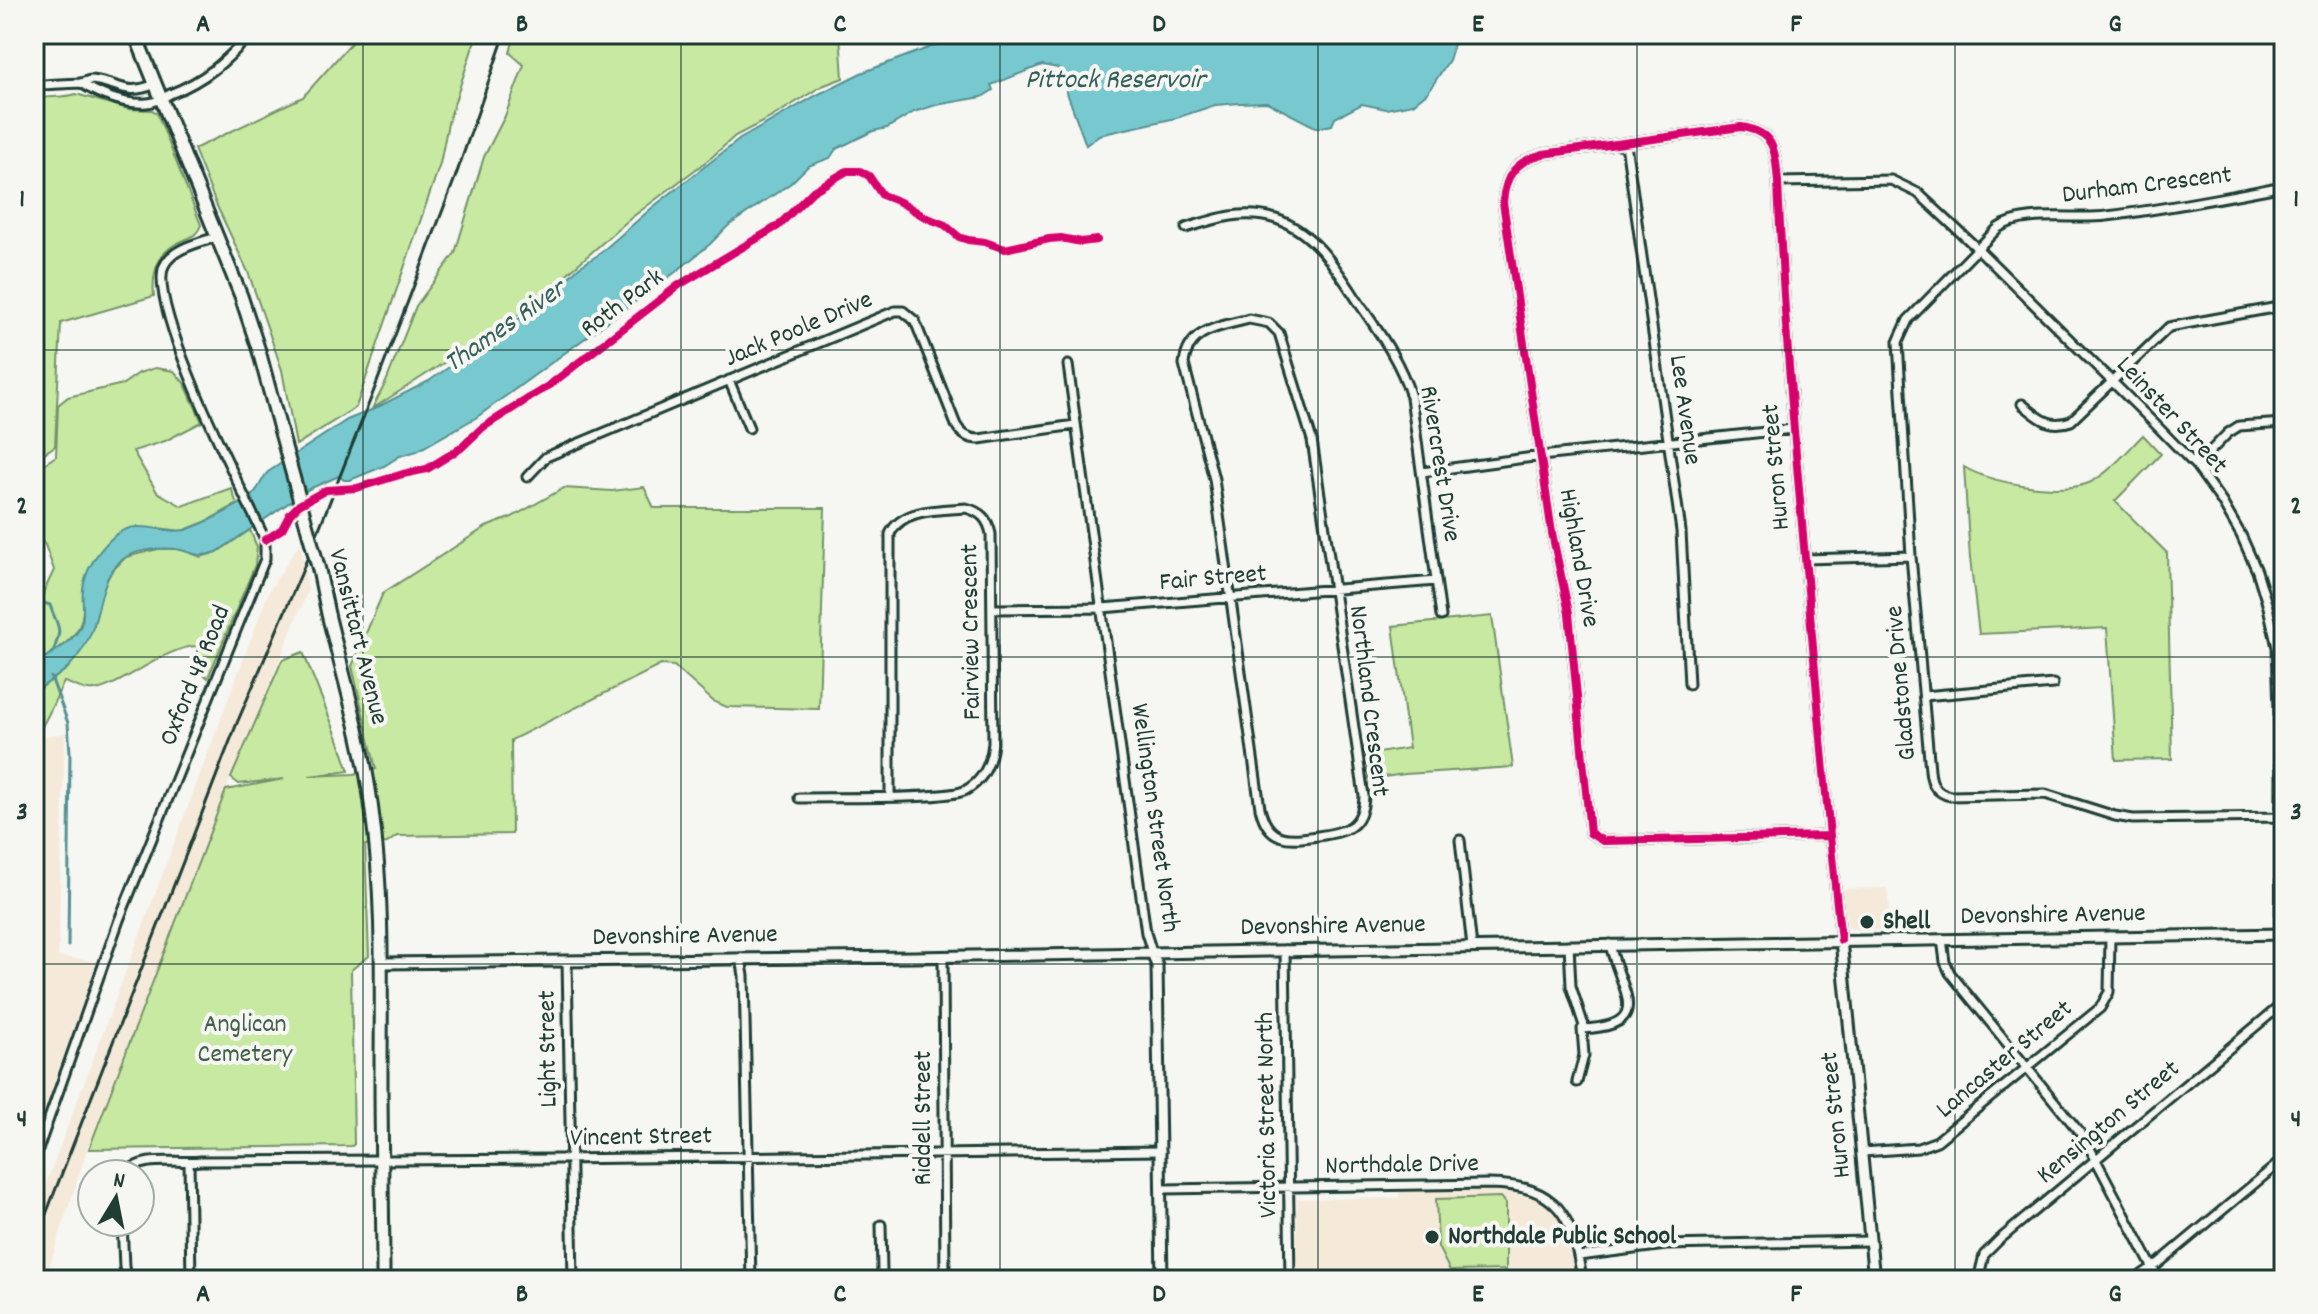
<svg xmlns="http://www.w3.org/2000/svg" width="2318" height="1314" font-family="Dekko,sans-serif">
	<rect width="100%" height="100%" fill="#f6f6f2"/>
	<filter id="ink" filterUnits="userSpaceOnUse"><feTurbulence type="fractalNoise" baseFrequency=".0125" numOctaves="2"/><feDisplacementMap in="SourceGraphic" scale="16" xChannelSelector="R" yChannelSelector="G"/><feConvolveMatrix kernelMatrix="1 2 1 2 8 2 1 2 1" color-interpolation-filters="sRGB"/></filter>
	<g filter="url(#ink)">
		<path fill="#f5e9da" d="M300 543 308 590 226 790 86 1153 45 1280H34V1216L269 591Z
			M65 733 58 957 97 961 34 1139V738Z
			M1887 888 1891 931 1850 929 1847 924 1842 889Z
			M1503 1189 1525 1192 1535 1197 1555 1212 1567 1233 1572 1250 1577 1280H1297V1199L1399 1198 1400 1190Z"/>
		<path fill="#c8e9a1" stroke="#74936a" stroke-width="2" d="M359 34H477L448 123 440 164 356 407 296 445 282 370 248 272 216 204 194 149 303 97Z
			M515 34H840L843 78 822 86 772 117 735 136 712 157 631 218 523 312 372 409 386 382 416 306 455 253 484 157 505 116 524 65 510 53Z
			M76 94 128 109 152 110 157 113 201 225C196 238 187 238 176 244 156 255 152 275 154 296L61 323 55 446 34 460V99C47 96 65 98 76 94Z
			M155 368 174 371 185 384 202 422 165 441 133 451 157 492 182 506 231 488 237 504 205 522 182 531 158 528 83 590C87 637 69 640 34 665V613L54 570 45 545 34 531V471L56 456 58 405 68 397 123 384 139 373Z
			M2143 435 2161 454 2115 501 2167 553 2172 759 2116 760 2107 628 1979 634 1970 558 1964 467C1991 483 2055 494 2086 484 2106 477 2128 450 2143 435Z
			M644 487 654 508H825L819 709 727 707 713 701 674 666 661 665 511 740 512 834 397 836 387 843 365 845 369 956 351 970 354 1144 352 1146 89 1149 226 790 284 779 239 784 231 778 282 660 303 652 337 736 349 771 309 776 354 774 376 769 352 666 383 593 486 527 512 517 564 488 612 491Z
			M250 530 257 547 255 565 208 678 195 666 199 646C163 645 113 695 88 690 80 689 72 684 64 682 54 700 47 723 34 738V693L68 668 94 625 103 588 111 572 126 557 158 549H180L201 557 217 552Z
			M1492 616 1513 767 1405 774 1369 779 1366 755 1409 748 1393 626Z
			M1501 1197 1506 1203V1270L1450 1271 1438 1247 1436 1199Z"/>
		<path fill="#78c9cf" stroke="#549191" stroke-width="2" d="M973 34 975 36 982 34H1457L1449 60 1428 92 1413 104 1386 109 1362 104 1335 118 1332 125 1317 128 1267 102 1240 103 1215 105 1176 118 1099 135 1086 145 1058 68 1042 65 991 85 993 90 982 97 936 105 914 112 887 128 873 131 836 149 830 158 808 166 791 183 728 226 710 244 677 271 477 417 417 451 400 456 384 466 350 480H344L339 476 309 489 217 552C198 558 198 554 181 550 166 547 138 549 126 557 102 572 102 600 94 624 91 635 84 648 77 657 67 672 48 681 34 693V665C47 655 69 645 78 631 87 617 81 604 83 589 85 569 99 550 113 537 137 516 163 535 185 530 199 526 247 503 255 492 261 485 262 478 268 472L347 420 374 409 429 381 543 302 579 267 598 255 653 207 740 139 817 95 861 73 955 38Z"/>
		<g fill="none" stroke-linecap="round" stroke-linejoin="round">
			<path stroke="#549191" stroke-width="3" d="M34 603 41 602 50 605C59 632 63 624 53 653
				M51 677 68 723 70 753 68 946"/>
			<defs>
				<path id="minor" d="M81 83C99 95 125 105 147 103 155 103 163 98 170 94 206 80 225 62 251 34
					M34 86C49 84 64 84 80 83 86 82 86 80 92 80 120 83 125 97 155 84
					M1626 144 1681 531 1689 684
					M1778 182 1891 180 1918 193 1978 249 2155 424 2196 466 2222 502 2241 535 2257 571 2268 607 2277 647 2281 777 2280 1006 2284 1016
					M2284 186C2226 197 2166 209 2107 216 2075 220 2025 210 1998 228L1908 320 1898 342 1911 556 1930 770C1931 784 1936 793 1950 796L2045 794 2115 816 2133 819 2284 817
					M1186 228C1217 218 1245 209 1276 219 1316 232 1339 273 1361 306 1381 335 1401 363 1411 397L1441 616
					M1249 319 1269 323 1279 333 1312 440 1364 796C1363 828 1345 832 1318 836 1289 840 1268 843 1260 808L1214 479 1184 364C1188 328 1220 327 1249 319Z
					M1068 365 1146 933 1152 952
					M729 380 749 428
					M2022 404C2039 417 2048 429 2071 421L2169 327 2284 306
					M2196 466 2228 433 2239 426 2284 423
					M1422 472 1541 456 1793 429
					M527 477 546 457 895 311H903L915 321 956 425C961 434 969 439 979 439L1075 425
					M1805 559 1911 556
					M992 609 1102 608 1436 581
					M1924 696 2053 684
					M799 798C826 797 951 800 966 790 984 780 991 763 993 743L991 534C988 519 981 512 966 508 941 510 902 508 890 534V796
					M1829 836 1603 841 1590 833 1569 613 1552 533 1503 202C1505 175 1516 161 1543 154L1741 127C1776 132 1775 152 1778 182 1783 307 1794 433 1805 558 1817 686 1826 813 1841 940
					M1460 840 1472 947
					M1942 939 1945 962 1950 973 2085 1139 2159 1280
					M1569 945 1571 986 1585 1029
					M1285 950 1290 1280
					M943 957 945 1280
					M741 958 744 976 751 1280
					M567 961 573 1280
					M1577 1082 1584 1055 1582 1029C1657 1026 1619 989 1610 944
					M1863 1152 1918 1148 1937 1141 2100 1008 2109 992 2110 936
					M34 1161 119 920 265 559V540L262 533C241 488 147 306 164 266 172 248 199 243 216 237
					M189 1162 191 1280
					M125 1174C143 1154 176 1164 201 1161L560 1159 1161 1151
					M1162 1189 1489 1184C1559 1185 1573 1216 1582 1280
					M122 1222 124 1267 127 1280
					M881 1225 882 1272 886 1280
					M1579 1256 1666 1245 1870 1241
					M1978 1280 1984 1255 1999 1240 2280 1006
					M2134 1280 2159 1263 2284 1159"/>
				<path id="secondary" d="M1841 940 1874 1280
					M1152 952 1157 966 1162 1280
					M383 963 913 957 2284 934"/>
				<path id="primary" d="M135 34 241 296 259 351 280 429
					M328 614C344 679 364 744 372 811 384 900 381 989 381 1079 381 1146 383 1213 383 1280"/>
			</defs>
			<use href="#minor" stroke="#1f3d34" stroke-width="13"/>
			<use href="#secondary" stroke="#1f3d34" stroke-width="15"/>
			<use href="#primary" stroke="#1f3d34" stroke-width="17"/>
			<use href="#minor" stroke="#f6f6f2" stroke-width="7"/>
			<use href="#secondary" stroke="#f6f6f2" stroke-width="9"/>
			<use href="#primary" stroke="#f6f6f2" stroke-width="11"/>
			<path stroke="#1f3d34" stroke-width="3" d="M34 1245 237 723 301 574 371 398 455 178 505 34"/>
			<defs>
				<path id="primary-bridge" d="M280 429 319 570 328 614"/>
			</defs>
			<use href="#primary-bridge" stroke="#1f3d34" stroke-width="17" stroke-linecap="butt"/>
			<use href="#primary-bridge" stroke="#f6f6f2" stroke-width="11"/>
			<defs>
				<path id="cycleway" d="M265 540 282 529 290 514 299 505 326 490 357 488 403 474 427 469 461 448 482 428 551 384 679 285 778 226 813 191 847 171H860L869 176 882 195 900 202 925 217 945 225 959 237 968 240 985 242 1005 249 1049 239 1061 238 1081 242 1097 240
					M1829 836 1603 841 1590 833 1569 613 1552 533 1503 202C1505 175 1516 161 1543 154L1741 127C1776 132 1775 152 1778 182 1783 307 1794 433 1805 558 1817 686 1826 813 1841 940"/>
			</defs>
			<use href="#cycleway" stroke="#f6f6f2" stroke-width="13"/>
			<use href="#cycleway" stroke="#d6006c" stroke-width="8"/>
		</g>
	</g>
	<path fill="none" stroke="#1f3d34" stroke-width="2" stroke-opacity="0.55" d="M363 34V1280M681 34V1280M1000 34V1280M1318 34V1280M1637 34V1280M1955 34V1280M34 350H2284M34 657H2284M34 964H2284"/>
	<g fill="#1f3d34" stroke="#f6f6f2" stroke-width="3">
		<circle cx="1867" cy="922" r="8"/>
		<circle cx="1432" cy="1237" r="8"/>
	</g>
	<g text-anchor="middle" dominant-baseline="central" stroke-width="8" stroke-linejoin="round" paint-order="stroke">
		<g font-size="26" fill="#1f3d34" stroke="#f6f6f2">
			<text transform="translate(2147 186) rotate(-7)">Durham Crescent</text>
			<text transform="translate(623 304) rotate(-37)">Roth Park</text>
			<text transform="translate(799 330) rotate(-23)">Jack Poole Drive</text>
			<text transform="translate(1684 410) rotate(82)">Lee Avenue</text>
			<text transform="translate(2171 416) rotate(47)">Leinster Street</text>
			<text transform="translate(1439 464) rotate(81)">Rivercrest Drive</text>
			<text transform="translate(1777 467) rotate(-95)">Huron Street</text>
			<text transform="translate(1578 558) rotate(80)">Highland Drive</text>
			<text transform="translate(1213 579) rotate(-5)">Fair Street</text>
			<text transform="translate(972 632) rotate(-91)">Fairview Crescent</text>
			<text transform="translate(357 637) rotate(76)">Vansittart Avenue</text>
			<text transform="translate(196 676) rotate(-68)">Oxford 48 Road</text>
			<text transform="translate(1902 683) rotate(-95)">Gladstone Drive</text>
			<text transform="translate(1368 701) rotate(83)">Northland Crescent</text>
			<text transform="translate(1154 818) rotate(82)">Wellington Street North</text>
			<text transform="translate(2053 916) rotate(-1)">Devonshire Avenue</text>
			<text transform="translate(1333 927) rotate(-1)">Devonshire Avenue</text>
			<text transform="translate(685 937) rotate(-1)">Devonshire Avenue</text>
			<text transform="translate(549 1049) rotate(-91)">Light Street</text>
			<text transform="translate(2005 1060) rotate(-40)">Lancaster Street</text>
			<text transform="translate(1268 1115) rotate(-91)">Victoria Street North</text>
			<text transform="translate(1837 1115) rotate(-96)">Huron Street</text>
			<text transform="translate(924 1118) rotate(-90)">Riddell Street</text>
			<text transform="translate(2109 1123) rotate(-40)">Kensington Street</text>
			<text transform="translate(641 1138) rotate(-1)">Vincent Street</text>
			<text transform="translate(1402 1166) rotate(-1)">Northdale Drive</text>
		</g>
		<g font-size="26" font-weight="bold" fill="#1f3d34" stroke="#f6f6f2" text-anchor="start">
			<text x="1883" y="922">Shell</text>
			<text x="1448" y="1237">Northdale Public School</text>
		</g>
		<g font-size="26" fill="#415f4a" stroke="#f6f6f2">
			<text x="245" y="1025">Anglican<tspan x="245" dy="30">Cemetery</tspan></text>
		</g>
		<g font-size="28" font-style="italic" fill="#35605b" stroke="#f6f6f2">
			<text x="1115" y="82">Pittock Reservoir</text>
			<text transform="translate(506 328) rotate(-35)">Thames River</text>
		</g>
	</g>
	<rect width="2318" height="1314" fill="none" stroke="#f6f6f2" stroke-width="88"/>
	<g transform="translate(116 1198) rotate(10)"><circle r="38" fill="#f6f6f2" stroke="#a0aca6" stroke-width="2"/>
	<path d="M0-6L14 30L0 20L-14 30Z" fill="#1f3d34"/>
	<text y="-12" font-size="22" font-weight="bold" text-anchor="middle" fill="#1f3d34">N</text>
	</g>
	<rect x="44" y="44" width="2230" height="1226" fill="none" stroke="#1f3d34" stroke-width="3"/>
	<g font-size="26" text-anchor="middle" font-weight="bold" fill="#1f3d34">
		<text x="203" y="31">A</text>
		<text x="522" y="31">B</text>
		<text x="840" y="31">C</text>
		<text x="1159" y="31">D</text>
		<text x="1478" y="31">E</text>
		<text x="1796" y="31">F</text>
		<text x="2115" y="31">G</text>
		<text x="22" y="206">1</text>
		<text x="2296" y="206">1</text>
		<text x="22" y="513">2</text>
		<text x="2296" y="513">2</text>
		<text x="22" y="819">3</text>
		<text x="2296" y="819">3</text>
		<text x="22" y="1126">4</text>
		<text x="2296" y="1126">4</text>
		<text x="203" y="1301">A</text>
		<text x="522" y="1301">B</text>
		<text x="840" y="1301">C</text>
		<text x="1159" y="1301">D</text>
		<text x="1478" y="1301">E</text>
		<text x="1796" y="1301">F</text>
		<text x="2115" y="1301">G</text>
	</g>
</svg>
